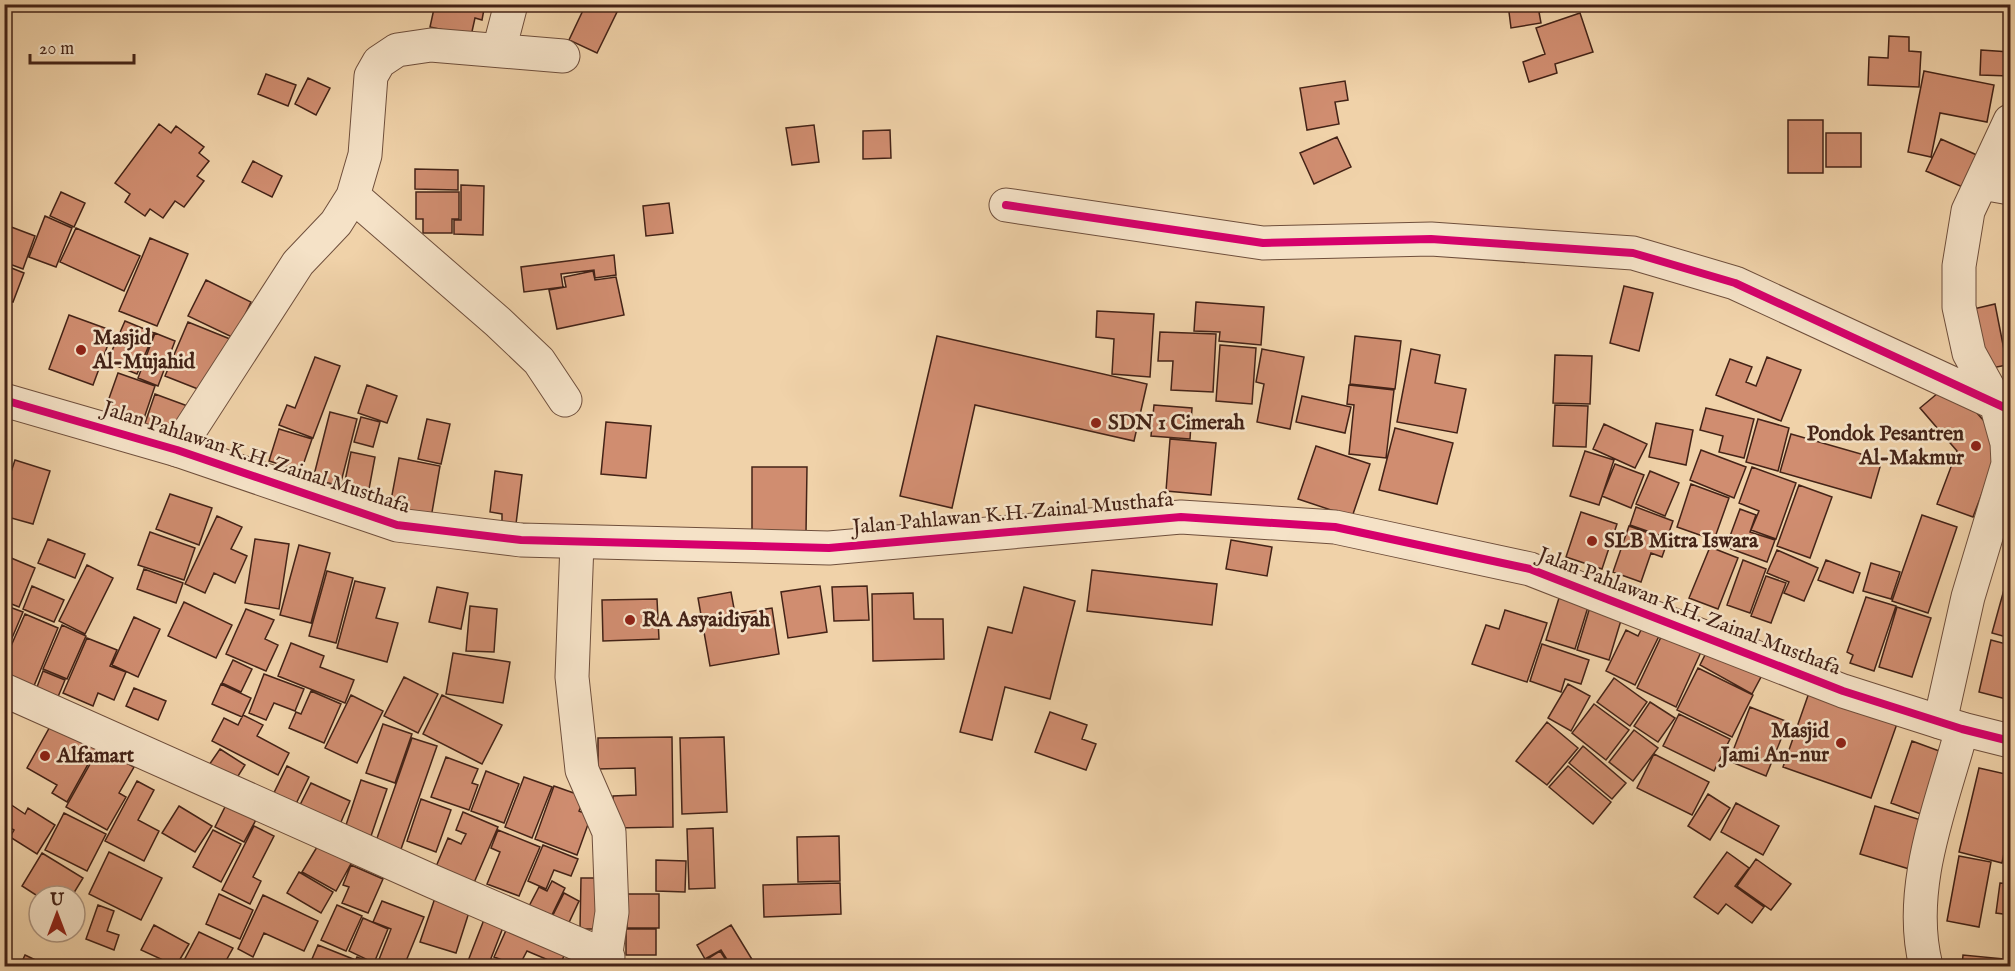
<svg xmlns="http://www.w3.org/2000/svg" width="2015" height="971" font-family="'IM FELL English',serif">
	<rect width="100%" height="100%" fill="#f0d2a9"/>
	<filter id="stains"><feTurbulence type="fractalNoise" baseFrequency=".00333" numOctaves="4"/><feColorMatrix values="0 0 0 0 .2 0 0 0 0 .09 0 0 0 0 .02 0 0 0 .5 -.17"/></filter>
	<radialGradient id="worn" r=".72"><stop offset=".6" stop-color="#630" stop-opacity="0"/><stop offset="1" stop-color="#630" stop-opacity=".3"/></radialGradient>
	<path fill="#d08d70" stroke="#442317" stroke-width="1.5" d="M435 4H485L482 20 475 18 471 36 430 27Z
		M586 4H601L617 12 597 53 569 40Z
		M1508 4H1562L1563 8 1539 12 1541 23 1511 28Z
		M2007 4H2010V42H2007Z
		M1580 13 1593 52 1555 64 1557 73 1529 82 1523 62 1545 54 1536 28Z
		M1889 36 1909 37V51L1921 52 1919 87 1868 85 1869 57 1888 58Z
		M1981 50 2010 52V76L1980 75Z
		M1924 71 1994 85 1987 122 1940 113 1931 157 1908 152Z
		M266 74 296 85 288 106 258 94Z
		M308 78 330 88 316 115 295 104Z
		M1345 81 1348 100 1335 102 1339 124 1307 130 1300 88Z
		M1788 120H1823V173H1788Z
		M159 124 171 133 176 126 204 147 199 153 209 161 197 176 204 181 184 207 175 201 163 218 150 209 145 216 125 202 130 194 115 183Z
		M814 125 819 162 792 165 786 128Z
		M890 130 891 158 863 159V131Z
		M1826 133H1861V167H1826Z
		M1337 137 1351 167 1314 184 1300 153Z
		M1941 139 1988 160 1974 192 1926 171Z
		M253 161 282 176 272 197 242 182Z
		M415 169 458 170V190L415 189Z
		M461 185 484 186 483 235 454 234V220H461Z
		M61 192 85 203 74 227 50 216Z
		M416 192H459V219H452V233H423V219H416Z
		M669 203 673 233 646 236 643 206Z
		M4 215 9 217 6 225 35 236 23 269 4 262Z
		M45 216 72 228 56 267 29 257Z
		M76 228 140 256 124 291 60 262Z
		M150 238 188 254 157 326 119 311Z
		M614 255 616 275 595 278 594 270 561 274 563 287 524 292 521 267Z
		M4 265 24 273 13 302 4 299Z
		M593 271 595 280 616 277 624 315 557 329 549 290 566 287 564 277Z
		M206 280 251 302 234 338 188 316Z
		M1624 286 1653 293 1639 351 1610 343Z
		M1196 302 1264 307 1261 345 1219 341 1220 332 1194 331Z
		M1995 304 2007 365 1981 370 1969 310Z
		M1097 311 1154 314 1150 377 1112 374 1114 339 1096 337Z
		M69 315 113 331 93 385 49 369Z
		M125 321 154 333 137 374 107 362Z
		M188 322 230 339 208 393 165 376Z
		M1160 332 1216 334 1213 392 1171 390 1173 361H1158Z
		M155 333 175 341 158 386 138 378Z
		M937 336 1147 384 1134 441 975 405 952 508 900 496Z
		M1355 336 1401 341 1395 389 1350 384Z
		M1220 345 1256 348 1252 404 1216 401Z
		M1262 349 1304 357 1290 429 1257 422 1264 384 1256 382Z
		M1411 349 1440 355 1435 383 1466 389 1457 433 1397 422Z
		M1555 355 1592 356 1590 404 1553 403Z
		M315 357 340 366 313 438 279 425 287 405 295 408Z
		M1767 357 1801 370 1781 421 1716 395 1730 359 1752 367 1746 382 1756 386Z
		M118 373 155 386 139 433 101 421Z
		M1950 383 2002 441 1973 517 1937 504 1957 451 1920 408Z
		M367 385 397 396 387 423 358 413Z
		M1349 385 1394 390 1386 458 1349 454 1354 405 1347 404Z
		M155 394 193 408 181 442 143 429Z
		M1302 396 1351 407 1345 433 1296 422Z
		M1154 405 1192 408 1190 439 1151 436Z
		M1555 405 1588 406 1586 447 1553 446Z
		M1706 408 1754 419 1744 458 1719 452 1723 436 1700 430Z
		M330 412 357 419 340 486 313 479Z
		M361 417 380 422 373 447 354 442Z
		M427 419 450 424 441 464 418 459Z
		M1758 419 1789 428 1778 471 1746 462Z
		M606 422 651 426 646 478 601 474Z
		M1656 423 1693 430 1686 465 1649 457Z
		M1604 424 1647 444 1635 468 1593 449Z
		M1395 428 1453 443 1437 504 1379 490Z
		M279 429 312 439 301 471 269 461Z
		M1791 434 1882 460 1871 498 1780 472Z
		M1170 439 1216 443 1211 495 1166 491Z
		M1316 446 1370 464 1352 517 1298 499Z
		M1701 450 1746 467 1734 498 1690 480Z
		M1585 451 1614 460 1599 505 1570 496Z
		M351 452 375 457 366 505 341 500Z
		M399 458 440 466 431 518 389 511Z
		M15 460 50 471 33 524 4 516V493Z
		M1615 464 1644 475 1631 508 1602 496Z
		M752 467H807L806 533H752Z
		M1752 467 1796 483 1776 539 1751 530 1759 511 1739 503Z
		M495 471 522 475 516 524 502 522V514L490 512Z
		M1650 471 1679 483 1665 516 1636 504Z
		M1691 484 1729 498 1714 540 1677 527Z
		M1799 485 1832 497 1810 558 1777 546Z
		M170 494 212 508 199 545 156 529Z
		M1636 507 1673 521 1667 538 1630 525Z
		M1740 509 1756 515 1750 532 1775 540 1767 562 1726 547Z
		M1581 512 1617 524 1602 569 1566 557Z
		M1922 515 1957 527 1928 613 1892 601Z
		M217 516 242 527 231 549 247 556 235 583 214 573 205 593 185 584Z
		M1629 526 1668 540 1662 557 1651 553 1641 582 1613 572Z
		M150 532 195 548 184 580 138 565Z
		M48 539 85 554 75 578 38 563Z
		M255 539 289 544 279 609 245 603Z
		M1231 540 1272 547 1267 576 1226 569Z
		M299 545 330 553 311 623 280 615Z
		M1710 547 1738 558 1718 609 1689 598Z
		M1777 550 1818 568 1804 601 1784 593 1789 582 1767 573Z
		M4 555 35 568 19 607 4 601Z
		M1743 560 1766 569 1750 613 1727 605Z
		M1826 560 1860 573 1853 593 1818 580Z
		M1871 563 1900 572 1891 599 1863 591Z
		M87 565 113 578 85 634 59 621Z
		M2010 568V638L1992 633Z
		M144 569 183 583 176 603 137 589Z
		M1092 570 1217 584 1212 625 1087 611Z
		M327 571 353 578 336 643 309 636Z
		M1766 576 1786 583 1771 623 1751 616Z
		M355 581 385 588 376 618 398 623 387 662 337 648Z
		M32 586 64 600 54 622 23 609Z
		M820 586 827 632 788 638 781 592Z
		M867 586 869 620 834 621 832 587Z
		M437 587 468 593 461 629 429 622Z
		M1024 587 1075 601 1050 699 1005 687 992 740 960 732 988 627 1012 633Z
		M731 592 735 614 772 608 779 654 710 666 698 598Z
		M913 593 914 619H943L944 659 873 661 872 594Z
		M1866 597 1896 606 1874 671 1850 663 1853 655 1847 652Z
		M1559 598 1588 607 1575 649 1546 640Z
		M657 599 659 639 603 641 602 600Z
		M184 602 232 625 216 658 168 636Z
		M4 605 23 612 4 657Z
		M470 606 497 609 494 652 466 651Z
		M1590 607 1622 617 1609 660 1577 650Z
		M1897 607 1931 618 1912 677 1879 667Z
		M246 609 274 620 265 639 278 645 266 671 226 654Z
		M1505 610 1547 623 1527 682 1472 664 1486 625 1499 629Z
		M25 614 58 628 31 693 4 683V662Z
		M134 617 160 629 138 677 112 665Z
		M62 625 86 636 67 679 43 669Z
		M1643 626 1660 634 1635 685 1606 671 1626 630 1638 636Z
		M1662 635 1701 652 1676 707 1637 688Z
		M87 638 117 650 110 666 126 672 114 700 98 693 93 706 63 693Z
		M1991 640 2010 645V700L1979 692Z
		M291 643 324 656 320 667 354 680 345 703 278 676Z
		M1542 644 1589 660 1581 684 1565 679 1561 692 1530 681Z
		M1708 649 1761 677 1752 694 1700 665Z
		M453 653 510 662 503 703 446 694Z
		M233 660 252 669 241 692 222 683Z
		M1698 668 1753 695 1732 737 1677 710Z
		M43 671 65 680 55 704 34 695Z
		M264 674 304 689 295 711 274 703 266 720 249 713Z
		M404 677 438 694 418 733 384 716Z
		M1614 678 1647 702 1630 726 1597 702Z
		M221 684 251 698 242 717 212 704Z
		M1568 684 1590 696 1571 731 1548 718Z
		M1811 687 1899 718 1871 798 1783 767Z
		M134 688 166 701 158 720 126 706Z
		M311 691 341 704 324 743 289 728 296 712 301 714Z
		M351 695 383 711 357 763 325 748Z
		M442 695 502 725 482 764 423 734Z
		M1650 702 1675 718 1658 742 1634 726Z
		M1594 704 1629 730 1606 760 1572 733Z
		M1750 707 1788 722 1766 776 1729 761Z
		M1050 712 1087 725 1082 739 1096 744 1086 770 1035 752Z
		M1679 714 1730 739 1714 771 1663 746Z
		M243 715 263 725 257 736 289 753 278 775 212 741 224 718 238 725Z
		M1547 722 1578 748 1547 785 1516 761Z
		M52 723 97 748 67 802 52 793 57 785 27 768Z
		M383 724 412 734 395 783 366 773Z
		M1634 730 1658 748 1633 781 1609 762Z
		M672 737 673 827 613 828V796L636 795 635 768 598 769V738Z
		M724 737 727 812 682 814 680 738Z
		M412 738 437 746 400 852 375 844Z
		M1912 741 1942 752 1921 814 1891 803Z
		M1583 746 1626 783 1612 799 1569 763Z
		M99 748 134 767 119 793 126 797 107 830 66 807Z
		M220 749 245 765 233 784 207 768Z
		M1654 754 1709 782 1692 815 1637 788Z
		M446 757 478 769 472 783 478 785 469 810 431 797Z
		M287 766 309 777 291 814 269 803Z
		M1568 766 1611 802 1593 824 1549 787Z
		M1979 768 2010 775V824L2002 863 1959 852Z
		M486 771 519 784 504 823 471 811Z
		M524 777 552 787 532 838 505 827Z
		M361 780 387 789 371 836 345 828Z
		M137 781 154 790 138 820 159 831 144 861 105 841Z
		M311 783 350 801 338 829 297 811Z
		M554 786 585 797 579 811 591 816 577 855 535 839Z
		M1708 794 1730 808 1710 840 1688 826Z
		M421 799 451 810 436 852 407 841Z
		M227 803 257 818 244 842 215 827Z
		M1736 803 1779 826 1763 855 1721 832Z
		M10 804 25 814 28 808 55 825 37 854 10 837 14 830 4 824V812Z
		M179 806 212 826 195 852 162 833Z
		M1875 806 1934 824 1919 872 1860 854Z
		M463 812 498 827 473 885 435 869 448 838 461 844 466 834 456 830Z
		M64 813 106 834 87 871 45 850Z
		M254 826 274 836 253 877 261 881 250 904 222 890Z
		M713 828 715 888 689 889 687 829Z
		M213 830 241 844 221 882 193 867Z
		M498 830 540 847 519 896 487 884 500 852 491 848Z
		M839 836 840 881 798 882 797 837Z
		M320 842 353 860 336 891 302 872Z
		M543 845 578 859 571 876 554 870 546 889 528 881Z
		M109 852 162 878 141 920 89 894Z
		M1727 852 1749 868 1735 886 1764 907 1752 923 1726 904 1718 914 1694 897Z
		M42 853 83 878 72 896 39 897 22 886Z
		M1959 856 1991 862 1979 927 1947 921Z
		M1756 859 1791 884 1771 910 1737 886Z
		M656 860 686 861 685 892 656 891Z
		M351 865 383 879 368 913 342 903 349 887 343 885Z
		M299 872 333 892 321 913 287 893Z
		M581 878H606L605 929H580Z
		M552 881 565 888 548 923 526 912 539 887 547 891Z
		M840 883 841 914 764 917 763 885Z
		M2000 883 2010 884V915L1996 913Z
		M564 893 579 901 566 929 550 921Z
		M219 894 253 910 240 939 206 924Z
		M627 894H659V928H627Z
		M263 895 318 921 304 951 264 933 253 957 238 949Z
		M436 895 471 906 456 953 420 942Z
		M382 901 424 917 404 966H388L378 962 391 929 373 922Z
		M98 905 114 911 107 931 119 935 114 950 86 939Z
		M337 905 362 916 346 951 321 940Z
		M485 917 504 925 488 966 468 961Z
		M512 917 570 942 560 965 527 951 519 966 494 957Z
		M363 918 388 929 374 963 349 951Z
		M154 925 189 944 176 966 141 950Z
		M731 925 753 961 744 966H731L721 950 705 959 697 945Z
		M626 929H656V955H626Z
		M199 932 233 948 223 966H181Z
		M2005 943H2010V966H1962L1963 955 2004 959Z
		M318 945 353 959 349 966H309Z
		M720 951 730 966H696Z
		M25 955 48 966H20Z
		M357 957 378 966H353Z"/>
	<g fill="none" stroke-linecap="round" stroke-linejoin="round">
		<defs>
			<path id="minor" d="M499 50 511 4
				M1982 183 2010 188
				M353 196 498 322 539 361 565 400
				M1006 205 1263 243 1431 239 1633 253 1735 283 2010 410
				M177 450 298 263 336 223 353 196 365 155 371 76 379 62 397 50 431 45 563 56
				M577 543 572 677 582 770 609 832 612 912 604 966
				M4 690 434 882 608 957
				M1940 722 1968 597 2008 464 2007 443 1995 400 1969 353 1959 307V266L1968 211 2010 121
				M1926 966C1906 888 1942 804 1962 729"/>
			<path id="tertiary" d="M4 400 177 450 397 525 521 540 829 548 1181 517 1335 527 1530 569 1843 691 1962 729 2010 741"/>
		</defs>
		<use href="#minor" stroke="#6f4f3c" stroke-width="35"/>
		<use href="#tertiary" stroke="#6f4f3c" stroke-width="35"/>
		<use href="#minor" stroke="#f5e2c7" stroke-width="33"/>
		<use href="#tertiary" stroke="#f5e2c7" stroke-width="33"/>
		<defs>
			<path id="cycleway" d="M1006 205 1263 243 1431 239 1633 253 1735 283 2010 410
				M4 400 177 450 397 525 521 540 829 548 1181 517 1335 527 1530 569 1843 691 1962 729 2010 741"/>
		</defs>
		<use href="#cycleway" stroke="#f5e2c7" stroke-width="11"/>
		<use href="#cycleway" stroke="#d6006c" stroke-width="8"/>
	</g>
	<g fill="#8f2418" stroke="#f5e2c7" stroke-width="2">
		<circle cx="81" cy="350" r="6"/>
		<circle cx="1096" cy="423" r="6"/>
		<circle cx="1976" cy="446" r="6"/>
		<circle cx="1592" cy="541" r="6"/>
		<circle cx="630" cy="620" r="6"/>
		<circle cx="1841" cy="743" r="6"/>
		<circle cx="45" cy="756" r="6"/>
	</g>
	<g text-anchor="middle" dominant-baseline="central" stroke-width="5" stroke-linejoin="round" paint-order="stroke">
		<g font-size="21" font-weight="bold" fill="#442317" stroke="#f5e2c7" text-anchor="start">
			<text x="93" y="338">Masjid<tspan x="93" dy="24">Al-Mujahid</tspan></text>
			<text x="1108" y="423">SDN 1 Cimerah</text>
			<text x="1964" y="434" text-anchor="end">Pondok Pesantren<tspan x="1964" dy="24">Al-Makmur</tspan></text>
			<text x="1604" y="541">SLB Mitra Iswara</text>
			<text x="642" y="620">RA Asyaidiyah</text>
			<text x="1829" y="731" text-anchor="end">Masjid<tspan x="1829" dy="24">Jami An-nur</tspan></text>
			<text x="57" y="756">Alfamart</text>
		</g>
		<g font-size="21" fill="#442317" stroke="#f5e2c7">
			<text transform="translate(256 458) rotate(18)">Jalan Pahlawan K.H. Zainal Musthafa</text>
			<text transform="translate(1013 514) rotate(-5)">Jalan Pahlawan K.H. Zainal Musthafa</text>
			<text transform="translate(1689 612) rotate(21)">Jalan Pahlawan K.H. Zainal Musthafa</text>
		</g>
	</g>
	<rect width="2015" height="971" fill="none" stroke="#f0d2a9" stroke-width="24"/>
	<rect x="6" y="6" width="2003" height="959" fill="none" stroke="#442317" stroke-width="3"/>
	<rect x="12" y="12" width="1991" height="947" fill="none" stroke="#442317" stroke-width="1.5"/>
	<g transform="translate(57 914)"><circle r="28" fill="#f5e2c7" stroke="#ae9681" stroke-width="1.5"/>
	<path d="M0-4.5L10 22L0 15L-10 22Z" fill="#8f2418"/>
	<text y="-9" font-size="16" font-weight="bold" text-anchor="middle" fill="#442317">U</text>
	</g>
	<path d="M30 54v9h104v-9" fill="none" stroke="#442317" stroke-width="3"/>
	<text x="39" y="54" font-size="18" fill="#442317" stroke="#f5e2c7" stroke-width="4.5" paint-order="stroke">20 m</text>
	<rect width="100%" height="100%" filter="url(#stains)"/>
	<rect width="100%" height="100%" fill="url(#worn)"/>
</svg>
